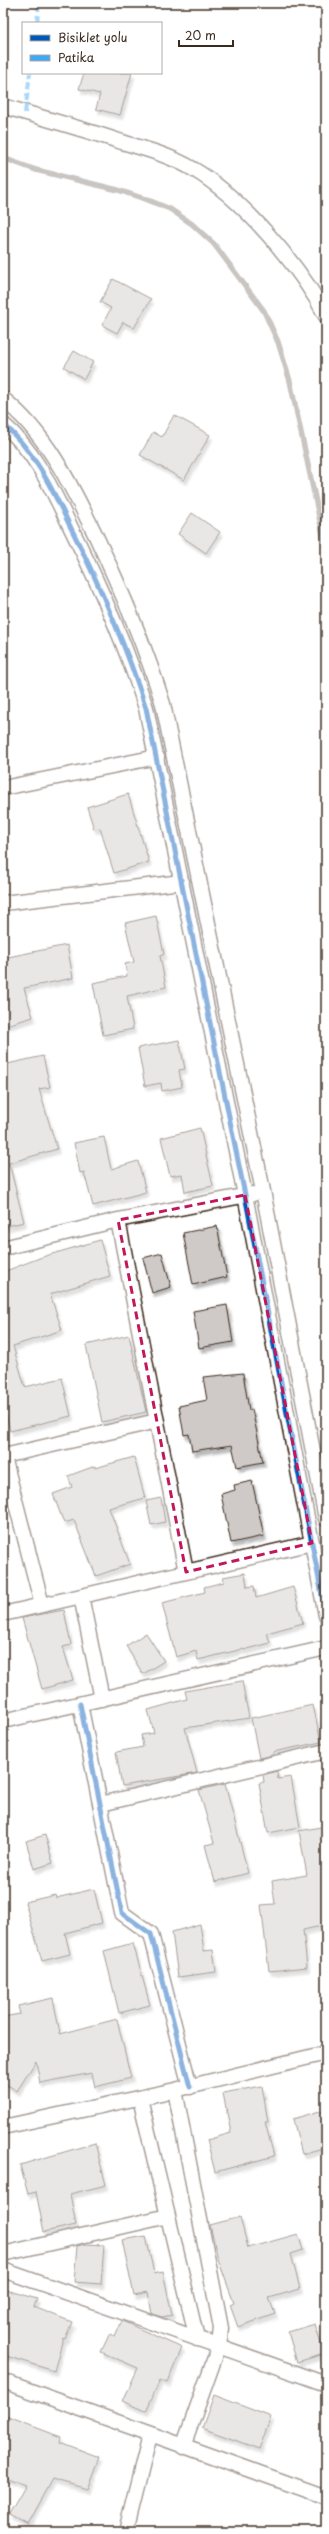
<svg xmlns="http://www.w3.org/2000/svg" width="329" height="2534" font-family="'Playpen Sans',sans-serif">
	<defs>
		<filter id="shadow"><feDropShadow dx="2.5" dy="4.5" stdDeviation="1" flood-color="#0004"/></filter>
	</defs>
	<rect width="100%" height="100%" fill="#fff"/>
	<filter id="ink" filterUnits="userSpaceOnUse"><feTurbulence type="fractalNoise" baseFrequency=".025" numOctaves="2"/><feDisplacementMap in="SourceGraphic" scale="8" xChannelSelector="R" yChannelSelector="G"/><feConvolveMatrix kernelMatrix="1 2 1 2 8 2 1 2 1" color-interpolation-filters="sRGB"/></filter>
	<g filter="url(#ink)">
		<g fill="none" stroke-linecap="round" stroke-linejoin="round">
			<path stroke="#887e77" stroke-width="5.5" d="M3 158 36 170 118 190 148 200 170 209 192 224 214 244 264 311 278 342 290 381 326 549"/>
		</g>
		<path fill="#cfcac7" stroke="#3b2a1e" filter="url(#shadow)" d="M84 73H132L120 115 96 109 100 94 79 89Z
			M113 279 151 299 134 328 123 322 117 333 102 325 111 308 100 302Z
			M74 351 93 362 84 379 64 367Z
			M174 415 210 435 184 480 140 455 153 432 162 437Z
			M192 513 220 532 206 553 178 534Z
			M128 794 149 862 114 873 100 828 94 829 87 807Z
			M156 916 164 954 160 956 166 987 127 996 133 1029 103 1035 93 983 127 976 125 964 134 962 125 923Z
			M67 945 73 978 24 988 33 1017 3 1026V958Z
			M179 1040 185 1069 179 1070 182 1087 162 1091 161 1083 145 1086 138 1048Z
			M43 1056 50 1087 39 1089 57 1149 9 1163 24 1222 3 1227V1065Z
			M200 1128 213 1186 185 1192 182 1174 170 1176 161 1138Z
			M104 1137 111 1169 138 1161 146 1192 93 1206 84 1172 80 1173 74 1143Z
			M217 1226 227 1277 193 1285 183 1233Z
			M100 1240 110 1276 50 1294 62 1330 13 1346 25 1387 62 1378 71 1416 10 1431 3 1401V1326H6L3 1318V1272L42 1257Z
			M162 1253 171 1287 152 1293 143 1258Z
			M227 1305 233 1342 199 1348 193 1311Z
			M129 1335 146 1412 102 1422 86 1345Z
			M243 1373 249 1410 252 1409 263 1462 237 1467 232 1445 192 1451 189 1434 184 1435 179 1406 207 1400 203 1377Z
			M134 1457 145 1498 109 1508 130 1564 96 1576 74 1520 64 1523 53 1494 72 1487 68 1476 95 1466V1468Z
			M252 1481 264 1536 231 1543 221 1494 235 1490 234 1485Z
			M161 1498 165 1522 151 1525 146 1501Z
			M245 1573 247 1587 254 1586 256 1598 293 1587 303 1623 267 1633 270 1643 244 1650 243 1649 198 1660 196 1651 176 1657 162 1603 205 1592 204 1587 224 1582 223 1577Z
			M64 1610 71 1645 63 1647 73 1680 42 1689 22 1618Z
			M146 1633 164 1661 143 1674 126 1646Z
			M242 1681 249 1718 185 1728 197 1773 122 1786 116 1752 143 1747 141 1735 154 1733 148 1710 187 1699 185 1691Z
			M313 1705 321 1742 273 1752V1755L259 1758 251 1718Z
			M277 1771 278 1779 291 1777 300 1827 268 1833 259 1783 264 1782 263 1775Z
			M225 1784 248 1873 215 1882 205 1845 214 1843 199 1790Z
			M326 1826V1925L303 1930 307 1967 269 1971 261 1905 275 1904 272 1881 307 1875 299 1831Z
			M45 1835 53 1863 34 1869 26 1841Z
			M94 1889 102 1923 65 1933 70 1954 42 1961 25 1902 55 1895 56 1898Z
			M200 1924 204 1951 213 1950 216 1972 178 1977 172 1932Z
			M133 1943 150 2005 119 2013 104 1951Z
			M53 1998 60 2034 117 2019 131 2078 95 2087 92 2073 40 2083 36 2061 17 2091 3 2082V2017L20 2014 18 2006Z
			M262 2086 268 2122H265L274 2156 215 2172 207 2140 231 2133 223 2093Z
			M326 2109V2147L302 2154 293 2119Z
			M95 2143 106 2185 70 2194 76 2225 44 2232 36 2192 28 2194 20 2165Z
			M240 2217 248 2248 298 2234 303 2250 291 2254 300 2289 269 2298 275 2314 238 2327 230 2305 234 2303 218 2259 210 2225Z
			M146 2236 154 2274 163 2272 172 2315 162 2317 152 2314 148 2292 134 2295 122 2240Z
			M86 2244 104 2245 101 2284 74 2282 77 2246Z
			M3 2289 37 2299 34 2307 72 2322 65 2339 63 2338 54 2371 3 2355Z
			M122 2321 182 2348 167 2383 160 2380 146 2411 123 2401 138 2368 101 2352 109 2335 115 2337Z
			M315 2324 324 2354 297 2362 288 2332Z
			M214 2395 271 2417 259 2449 202 2428Z
			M3 2415 61 2437 60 2442 99 2457 87 2489 52 2479 27 2524 9 2514 26 2485 3 2476Z"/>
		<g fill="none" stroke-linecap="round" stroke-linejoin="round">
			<defs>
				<path id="street" d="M3 106C43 118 83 129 122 142 146 149 171 156 193 169 242 198 300 266 326 316
					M3 399C47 434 71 485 95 534 121 589 145 645 163 704L263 1191 326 1519
					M3 424C35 451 53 491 71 528 100 586 126 646 146 708L245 1195 326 1616
					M3 788 157 757
					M3 903 182 882
					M118 1220 186 1572
					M3 1248 118 1220 253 1194
					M3 1453 42 1605
					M4 1456 157 1421
					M81 1596 102 1699
					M3 1614 312 1543
					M80 1704 122 1913 151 1934 190 2087
					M3 1721 326 1648
					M101 1804 326 1751
					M175 2090 221 2328 219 2346 183 2447
					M140 2098 197 2339
					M3 2127 175 2090 326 2053
					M3 2254 168 2216
					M3 2270 326 2384
					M3 2381 326 2497
					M126 2531 150 2435"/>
			</defs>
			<use href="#street" stroke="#3b2a1e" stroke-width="17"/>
			<use href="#street" stroke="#fff" stroke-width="14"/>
			<path stroke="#3fa9f5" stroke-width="4" stroke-dasharray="8 4" stroke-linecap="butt" d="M37 23 39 3
				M25 113 30 73"/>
			<defs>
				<path id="cycleway" d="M3 424C35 451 53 491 71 528 100 586 126 646 146 708L245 1195 326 1616
					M80 1704 122 1913 151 1934 190 2087"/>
			</defs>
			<use href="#cycleway" stroke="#fff" stroke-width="8"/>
			<use href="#cycleway" stroke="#0057b8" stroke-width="5"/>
		</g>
	</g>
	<path d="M0 0H329V2534H0ZM245 1195 312 1543 186 1572 118 1220Z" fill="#fff" fill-opacity=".55" fill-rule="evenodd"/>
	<path fill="none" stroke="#c2185b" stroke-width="3" stroke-dasharray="8 5" stroke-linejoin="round" d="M245 1195 312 1543 186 1572 118 1220Z"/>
	<rect width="329" height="2534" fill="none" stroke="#fff" stroke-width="16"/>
	<rect x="8" y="8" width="313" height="2518" fill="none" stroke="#3b2a1e" stroke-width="1.5" filter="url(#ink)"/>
	<rect x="22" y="22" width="140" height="52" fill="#ffffff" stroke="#b1aaa5"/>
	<rect x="30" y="35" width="20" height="6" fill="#0057b8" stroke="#b1aaa5"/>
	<text x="58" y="42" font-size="12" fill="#3b2a1e">Bisiklet yolu</text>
	<rect x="30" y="55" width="20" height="6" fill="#3fa9f5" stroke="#b1aaa5"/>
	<text x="58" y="62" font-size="12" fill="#3b2a1e">Patika</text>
	<path d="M179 40v6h54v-6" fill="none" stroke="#3b2a1e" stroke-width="2"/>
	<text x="185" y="40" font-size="12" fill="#3b2a1e" stroke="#ffffff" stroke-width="3" paint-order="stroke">20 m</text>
</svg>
